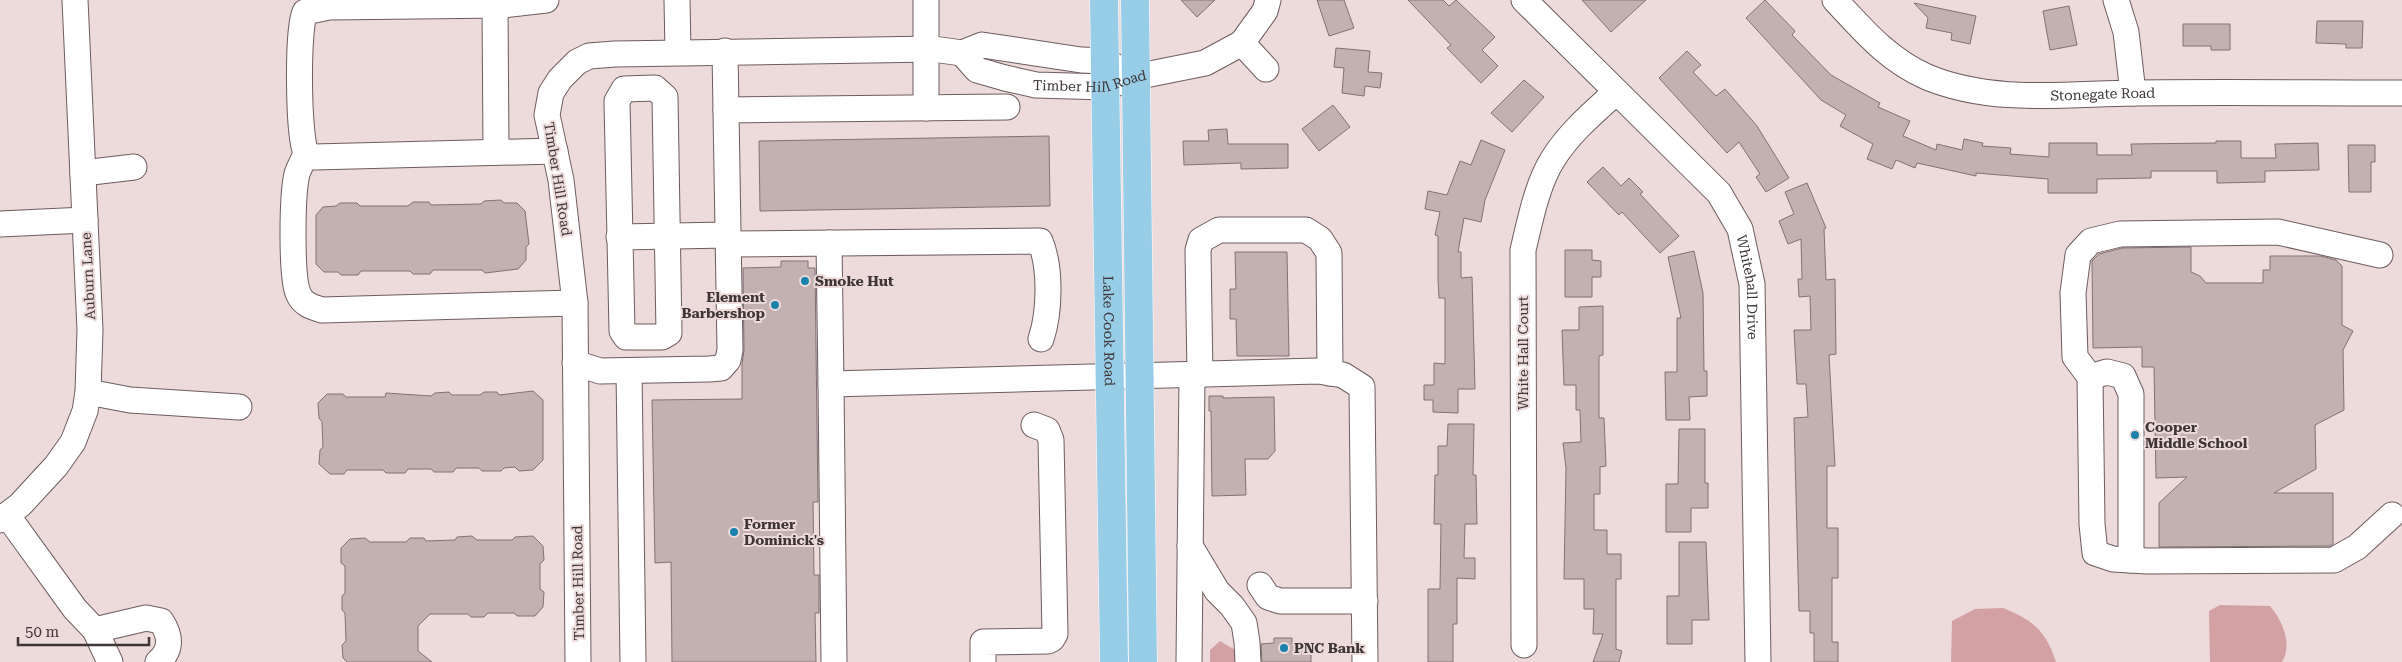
<svg xmlns="http://www.w3.org/2000/svg" width="2402" height="662" font-family="'Roboto Serif',serif">
	<rect width="100%" height="100%" fill="#eddadb"/>
	<path fill="#d3a0a4" d="M2220 605 2270 606C2282 620 2293 644 2282 662H2210L2209 611Z
		M2003 608C2033 620 2046 631 2056 662H1951L1952 621 1975 609Z
		M1220 641 1235 650V662H1210V650Z"/>
	<path fill="#c3b1b2" stroke="#817172" d="M1181 0H1215L1197 17Z
		M1317 0H1344L1354 28 1329 36Z
		M1408 0H1443L1449 6 1456 0 1495 37 1482 50 1498 66 1481 83 1447 48 1451 45Z
		M1582 0H1646L1611 32Z
		M1765 0 1795 31 1792 35 1831 75 1880 103 1878 107 1910 121 1903 136 1936 150 1937 144 1962 150 1964 139 1983 143 1982 146 2011 148 2010 154 2049 157V143H2097V155H2132L2131 144 2216 143V141H2241V158H2276L2275 144 2318 143 2319 170 2265 171V182L2217 183V171H2151V178L2097 179V193H2048V179L1976 173V176L1917 163 1915 168 1896 160 1892 169 1867 159 1873 144 1840 126 1846 115 1821 100 1746 18Z
		M1914 3 1976 16 1970 44 1951 40 1952 33 1926 28 1928 18Z
		M2069 6 2077 45 2050 50 2043 11Z
		M2317 21H2363L2362 48H2346V44L2316 43Z
		M2183 24H2230V50H2211V46H2183Z
		M1336 48 1370 51 1368 72 1382 73 1380 88 1365 86 1364 96 1342 93 1344 68 1334 67Z
		M1687 51 1701 65 1693 72 1716 96 1725 89 1757 126 1789 178 1766 192 1756 177 1760 174 1739 142 1727 153 1659 78Z
		M1524 80 1544 97 1512 132 1491 113Z
		M1333 105 1350 127 1319 151 1302 129Z
		M1227 129 1228 144H1288V168L1241 169V163L1184 165 1183 141H1209L1208 130Z
		M1049 136 1050 206 760 211 759 141Z
		M1481 140 1505 150 1485 200 1481 222 1464 218 1458 252H1461V278L1472 277 1475 389H1458V413L1433 412V400H1424V385H1434V363L1445 364V298H1439L1438 279V236L1435 235 1440 212 1425 209 1428 191 1447 195 1460 161 1471 165Z
		M2348 145H2375V162H2371V192H2349Z
		M1603 167 1621 186 1629 178 1643 192 1640 194 1679 236 1660 253 1622 212 1619 215 1587 182Z
		M1807 183 1826 228 1824 229 1826 280 1835 279 1836 354 1829 355 1835 466H1827V528H1838V578H1832V642H1838V662H1814V633H1810V611H1799L1794 418 1808 417 1806 384H1797L1794 330H1811L1810 296 1799 297 1798 279H1802L1801 239 1788 244 1779 221 1794 214 1785 192Z
		M501 200 504 203H517L525 211 529 244 526 247V260L518 269 485 273 482 270H433L430 274H413L410 271H361L358 275H341L338 272H324L316 264V215L323 207 336 206 340 203H357L360 206H408L413 202H429L431 205 481 204 484 201Z
		M2191 247V272L2200 276 2206 283H2263V270H2270V256H2321L2336 260 2342 266V325L2353 331 2343 350 2344 410 2315 425 2316 469 2274 493H2333V544L2330 546 2159 547V503L2187 477 2156 478 2154 367H2142V347L2093 348 2092 261 2099 254 2122 248Z
		M1565 250H1592V260L1601 261V277H1592V297H1565Z
		M1694 251 1703 293 1704 371H1707V396L1689 397 1690 420H1666L1665 372H1677V318H1681L1668 257Z
		M1235 252H1287L1289 356H1237L1236 319H1230V289H1236Z
		M781 261H808V268H815L818 502H813L814 575H819V613H815L816 662H672L671 562 655 563 652 400 742 399V364L744 350 743 268 781 267Z
		M1603 306V355L1599 356V418H1604L1606 466 1600 467V494H1594V530H1607V554H1621V579H1616V649L1622 651 1619 662H1593L1603 634H1593L1594 609H1584V579H1564L1566 468 1563 443 1581 442 1580 410H1576V385H1564L1562 330H1579V307Z
		M533 391 543 400V460L533 470 519 471 515 467 504 468 501 471H482L479 468H456L453 472H434L431 469H408L405 473H386L383 470H347L344 474H330L319 464 320 450 323 447 322 422 319 418 318 403 327 394H343L346 397H385L386 393 431 396 435 393 449 392 452 395H480L484 392H497L499 395Z
		M1209 396H1223V398L1274 397 1275 451 1268 459H1245L1246 495 1212 496 1211 411H1209Z
		M1448 424H1474L1473 475H1476L1477 524H1465L1464 558H1475V579L1457 578V624H1453V662H1428V589H1440L1441 524H1434L1435 475H1438V446H1447Z
		M1679 429H1705V483H1708V508H1691V532H1666V484H1678Z
		M472 536 477 540H512L515 537 533 536 543 546 544 560 540 564V589L544 592 543 607 535 616H517L514 613H488L484 617H471L468 614H430L418 626V651L432 662H347L343 658 342 645 346 641 345 613 342 610V596L345 593V566L341 563V548L350 539 365 538 370 542H406L410 538H424L426 541 455 540 457 537Z
		M1679 542H1706L1709 620H1692V644H1667V596H1679Z
		M1274 638H1292V644H1311V662H1262L1261 644 1274 643Z"/>
	<g fill="none" stroke-linecap="round" stroke-linejoin="round">
		<defs>
			<g id="minor">
				<path d="M546 0 503 5 329 7 305 12C297 29 298 136 306 153L314 157 555 151"/>
				<path d="M677 0 678 52"/>
				<path d="M926 0V108"/>
				<path id="s1" d="M1524 0 1719 193 1740 229 1752 284 1758 662"/>
				<path id="s2" d="M1835 0C1863 30 1888 60 1927 77 1992 104 2064 94 2133 93 2222 92 2312 93 2402 93"/>
				<path d="M2116 0 2126 32 2133 93"/>
				<path d="M495 5 496 152"/>
				<path d="M1242 43 1266 69"/>
				<path id="s3" d="M962 53 977 70 1005 78 1036 85 1106 87 1135 77 1205 63 1242 43 1265 11 1268 0"/>
				<path d="M655 88 665 97 669 333 662 337H626L622 331 617 101 624 89Z"/>
				<path d="M726 110 1007 107"/>
				<path d="M306 153C304 160 299 167 297 174 292 194 291 275 298 293 302 304 312 307 322 310L575 303"/>
				<path d="M83 173 134 167"/>
				<path d="M0 224 85 220"/>
				<path d="M619 237 728 235"/>
				<path d="M829 243 831 384"/>
				<path d="M728 244 1040 241C1051 267 1050 312 1041 339"/>
				<path d="M2380 255 2278 232 2120 234 2091 241 2078 255 2073 293 2075 357 2090 377 2092 524 2095 553 2113 559 2147 561 2334 560 2357 547 2392 515"/>
				<path d="M575 363 600 371 709 369 721 368 728 360 730 350 725 51"/>
				<path d="M629 371 633 662"/>
				<path d="M1200 375 1198 250 1201 240 1219 230H1306L1320 239 1329 253 1330 373"/>
				<path d="M2090 377 2107 372 2123 376 2131 394V560"/>
				<path d="M88 392 130 400 239 407"/>
				<path d="M7 515 75 609 95 630 110 662"/>
				<path d="M0 520 20 505 56 466 73 442 85 411 88 392 90 330 75 0"/>
				<path d="M1190 546 1217 591 1232 606 1244 623 1247 642 1248 662"/>
				<path d="M1260 585 1268 597 1280 601H1365"/>
				<path d="M95 630 146 618 161 621C171 636 172 650 158 662"/>
				<path d="M1524 645 1523 250C1530 221 1537 184 1553 159 1569 133 1593 113 1616 92"/>
				<path d="M578 662 575 303 561 180 547 115 551 93 560 79 577 62 589 56 615 54 933 49 962 53 982 45 1081 60 1105 61 1135 77"/>
				<path d="M834 662 831 384 1318 371 1343 375 1362 387 1365 662"/>
				<path d="M983 662V642L1048 641 1052 639 1055 634 1051 440 1047 430 1034 425"/>
				<path d="M1189 662 1192 375"/>
			</g>
			<g id="major">
				<path id="s4" d="M1104 0 1114 662"/>
				<path d="M1135 0 1143 662"/>
			</g>
		</defs>
		<use href="#minor" stroke="#6c5c5d" stroke-width="27"/>
		<use href="#major" stroke="#fff" stroke-width="29"/>
		<use href="#minor" stroke="#fff" stroke-width="25"/>
		<use href="#major" stroke="#98cde7" stroke-width="28"/>
	</g>
	<g fill="#1a81ab" stroke="#eddadb" stroke-width="2">
		<circle cx="805" cy="281" r="5"/>
		<circle cx="775" cy="305" r="5"/>
		<circle cx="2135" cy="435" r="5"/>
		<circle cx="734" cy="532" r="5"/>
		<circle cx="1284" cy="648" r="5"/>
	</g>
	<g text-anchor="middle" dominant-baseline="central" stroke-width="4" stroke-linejoin="round" paint-order="stroke">
		<g font-size="14" fill="#3d3536" stroke="#eddadb">
			<text stroke="none"><textPath href="#s3" startOffset="138">Timber Hill Road</textPath></text>
			<text stroke="none"><textPath href="#s2" startOffset="299">Stonegate Road</textPath></text>
			<text transform="translate(558 179) rotate(81)">Timber Hill Road</text>
			<text transform="translate(88 276) rotate(-93)">Auburn Lane</text>
			<text stroke="none"><textPath href="#s1" startOffset="375">Whitehall Drive</textPath></text>
			<text stroke="none"><textPath href="#s4" startOffset="331">Lake Cook Road</textPath></text>
			<text transform="translate(1523 353) rotate(-90)">White Hall Court</text>
			<text transform="translate(578 583) rotate(-91)">Timber Hill Road</text>
		</g>
		<g font-size="14" font-weight="bold" fill="#3d3536" stroke="#eddadb" text-anchor="start">
			<text x="815" y="281">Smoke Hut</text>
			<text x="765" y="297" text-anchor="end">Element<tspan x="765" dy="16">Barbershop</tspan></text>
			<text x="2145" y="427">Cooper<tspan x="2145" dy="16">Middle School</tspan></text>
			<text x="744" y="524">Former<tspan x="744" dy="16">Dominick's</tspan></text>
			<text x="1294" y="648">PNC Bank</text>
		</g>
	</g>
	<path d="M18 637v8h131v-8" fill="none" stroke="#3d3536" stroke-width="2.5"/>
	<text x="25" y="637" font-size="15" fill="#3d3536" stroke="#eddadb" stroke-width="4" paint-order="stroke">50 m</text>
</svg>
